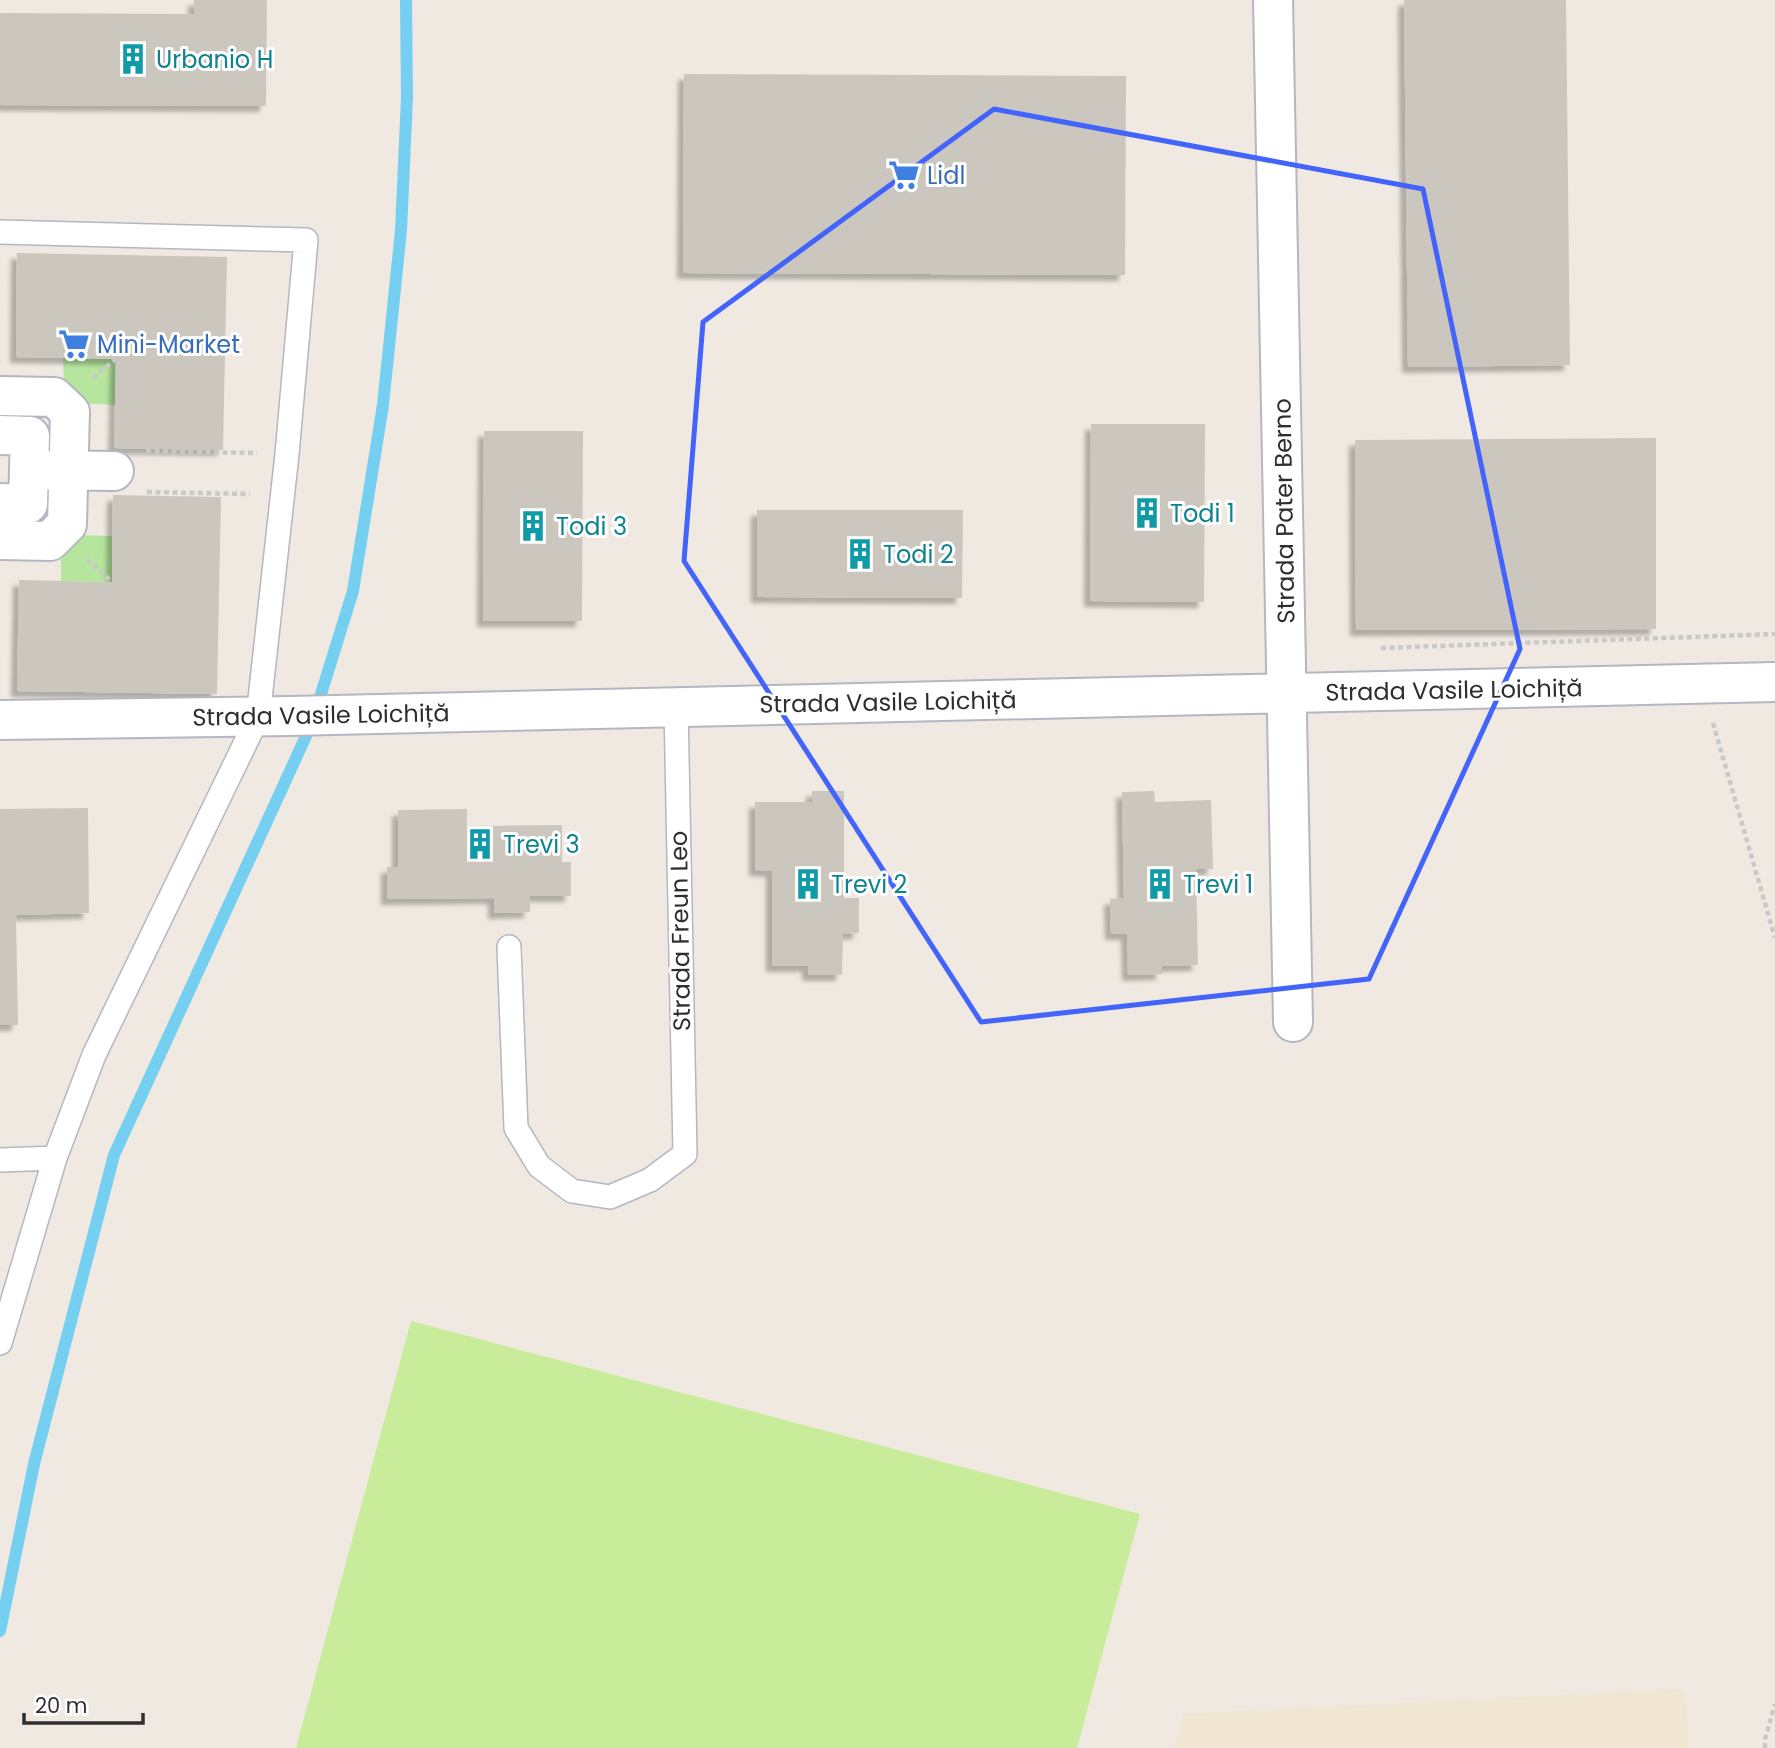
<svg xmlns="http://www.w3.org/2000/svg" width="1775" height="1748" font-family="Poppins,sans-serif">
	<defs>
		<filter id="shadow"><feDropShadow dx="-6" dy="6" stdDeviation="2" flood-color="#0004"/></filter>
	</defs>
	<rect width="100%" height="100%" fill="#efe9e1"/>
	<path fill="#f0e6d1" d="M1685 1689 1689 1748H1174L1183 1714Z"/>
	<path fill="#b6e59e" d="M63 358 116 359 115 405 77 403 64 387Z
		M76 535 112 536V582L61 581V550Z"/>
	<path fill="#c9ec9a" d="M411 1321 1140 1514 1077 1748H296Z"/>
	<g fill="none" stroke-linecap="round" stroke-linejoin="round">
		<path stroke="#75cff0" stroke-width="12" d="M0 1631 34 1464 114 1155 312 723 353 591 383 405 401 230 407 98 406 0"/>
	</g>
	<path fill="#cbc7bf" filter="url(#shadow)" d="M194 0H267L266 106 0 105V13L194 14Z
		M1404 0H1566L1570 365 1408 367Z
		M684 74 1126 76 1125 275 683 273Z
		M17 253 227 257 223 450 114 448 116 359 16 357Z
		M1091 424H1205L1204 602 1090 601Z
		M484 431H583L582 621H483Z
		M1656 438V629L1356 630 1355 440Z
		M113 495 221 497 217 694 17 691 19 580 112 582Z
		M757 510H963L962 598 757 597Z
		M812 791H844V898H859V933L843 934 842 975H808V966H772V871L755 870V802H812Z
		M1154 791 1155 802 1211 800 1213 869H1196L1198 965 1162 966V974L1128 975 1127 934H1111L1110 899 1124 898 1122 792Z
		M88 808 89 913 16 915 18 1025H0V809Z
		M467 809V826L562 825V862H571V896H530V912L494 913V898L387 899V867H398V810Z"/>
	<g fill="none" stroke-linecap="round" stroke-linejoin="round">
		<defs>
			<path id="lane" d="M0 232 306 240 287 454 258 717 94 1055 55 1158 0 1343
				M509 947 516 1128 539 1166 572 1191 610 1197 650 1180 685 1154 676 707
				M0 1160 55 1158"/>
			<path id="street" d="M1273 0 1293 1022
				M0 396 54 397 70 412 67 524 50 541 0 540
				M0 435 30 436 28 504 0 503
				M42 470 114 471
				M0 720 290 716 1775 682"/>
		</defs>
		<use href="#lane" stroke="#b4b7c1" stroke-width="26"/>
		<use href="#street" stroke="#b4b7c1" stroke-width="42"/>
		<path stroke="#c9c9c9" stroke-width="4.5" stroke-dasharray="5 3.5" stroke-linecap="butt" d="M93 378 116 359
			M146 451 257 453
			M147 492 250 494
			M87 559 112 582
			M1381 648 1775 634
			M1713 723 1775 938
			M1765 1748V1739L1775 1704"/>
		<use href="#lane" stroke="#fff" stroke-width="23"/>
		<use href="#street" stroke="#fff" stroke-width="38"/>
	</g>
	<path fill="none" stroke="#4264fb" stroke-width="5" stroke-linejoin="round" d="M994 109 1423 189 1520 649 1369 979 981 1022 684 561 703 322Z"/>
	<defs>
		<symbol id="building-bare" viewBox="-9 -9 18 18"><path d="M-4-6H4V6H1V3H-1V6H-4ZM-2.5-4.3h1.7v1.8h-1.7ZM.8-4.3h1.7v1.8H.8ZM-2.5-1h1.7V.8h-1.7ZM.8-1h1.7V.8H.8Z" fill="#0f9aa8" stroke="#fff" stroke-width="2.5" paint-order="stroke"/></symbol>
		<symbol id="supermarket-bare" viewBox="-9 -9 18 18"><path d="M-6-5.5h2.5l.6 2H6L4.5 2H-2.5L-4.4-4H-6ZM-1.5 3.2a1.3 1.3 0 1 0 .1 0ZM3 3.2a1.3 1.3 0 1 0 .1 0Z" fill="#3f7fe0" stroke="#fff" stroke-width="2.5" paint-order="stroke"/></symbol>
	</defs>
	<g fill-rule="evenodd">
		<use href="#building-bare" x="111" y="37" width="44" height="44"/>
		<use href="#supermarket-bare" x="882" y="153" width="44" height="44"/>
		<use href="#supermarket-bare" x="52" y="322" width="44" height="44"/>
		<use href="#building-bare" x="1125" y="491" width="44" height="44"/>
		<use href="#building-bare" x="511" y="504" width="44" height="44"/>
		<use href="#building-bare" x="838" y="532" width="44" height="44"/>
		<use href="#building-bare" x="458" y="822" width="44" height="44"/>
		<use href="#building-bare" x="786" y="862" width="44" height="44"/>
		<use href="#building-bare" x="1138" y="862" width="44" height="44"/>
	</g>
	<g text-anchor="middle" dominant-baseline="central" stroke-width="6" stroke-linejoin="round" paint-order="stroke">
		<g font-size="24" fill="#0d838f" stroke="#fff" text-anchor="start">
			<text x="156" y="59">Urbanio H</text>
			<text x="1170" y="513">Todi 1</text>
			<text x="556" y="526">Todi 3</text>
			<text x="883" y="554">Todi 2</text>
			<text x="503" y="844">Trevi 3</text>
			<text x="831" y="884">Trevi 2</text>
			<text x="1183" y="884">Trevi 1</text>
		</g>
		<g font-size="24" fill="#366cbe" stroke="#fff" text-anchor="start">
			<text x="927" y="175">Lidl</text>
			<text x="97" y="344">Mini-Market</text>
		</g>
		<g font-size="24" fill="#2e2e2e" stroke="#fff">
			<text transform="translate(1284 511) rotate(-91)">Strada Pater Berno</text>
			<text transform="translate(1454 690) rotate(-1)">Strada Vasile Loichiță</text>
			<text transform="translate(888 702) rotate(-1)">Strada Vasile Loichiță</text>
			<text transform="translate(321 715) rotate(-1)">Strada Vasile Loichiță</text>
			<text transform="translate(680 931) rotate(-91)">Strada Freun Leo</text>
		</g>
	</g>
	<path d="M24 1713v10h119v-10" fill="none" stroke="#2e2e2e" stroke-width="3.5"/>
	<text x="35" y="1713" font-size="21" fill="#2e2e2e" stroke="#ffffff" stroke-width="5" paint-order="stroke">20 m</text>
</svg>
